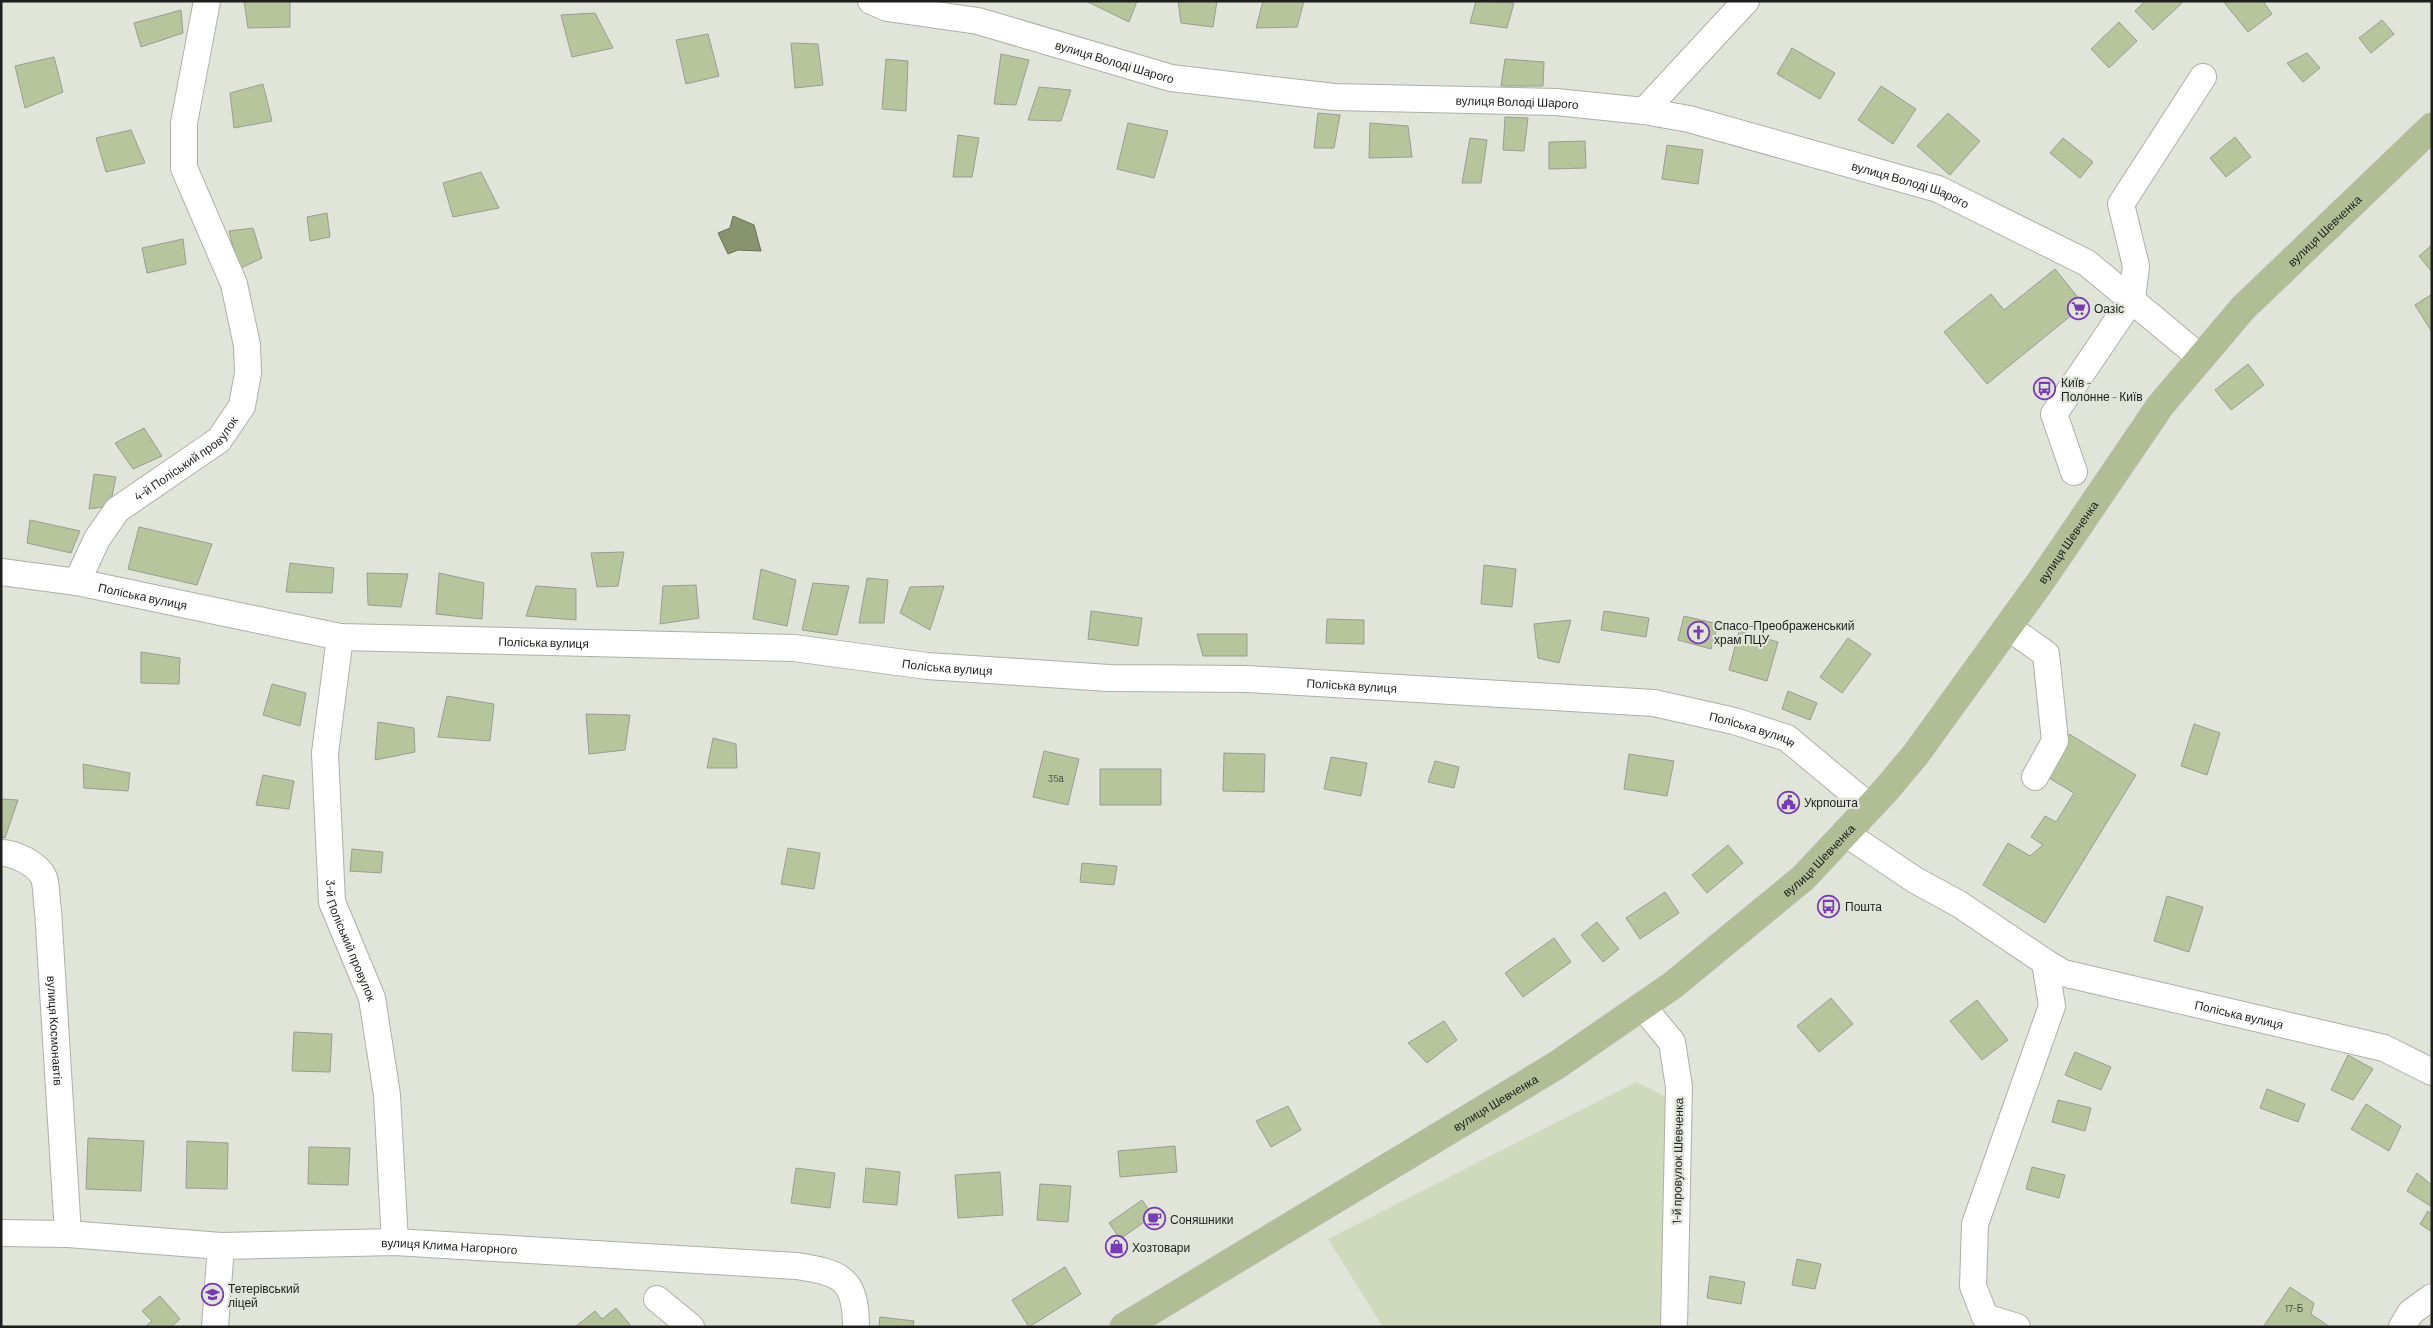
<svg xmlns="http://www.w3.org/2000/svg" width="2433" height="1328" font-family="Barlow,sans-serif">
	<rect width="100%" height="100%" fill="#e0e4d9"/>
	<path fill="#cfdabc" d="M1636 1082 1667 1097 1664 1327H1383L1328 1239Z"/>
	<path fill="#87946d" stroke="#687155" d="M733 216 754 225 761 251 738 250 728 254 718 233 730 228Z"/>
	<path fill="#b7c59d" stroke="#999d93" d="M244 1H290V27L248 28Z
		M1086 1H1137L1129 22Z
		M1178 1H1217L1213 27 1181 23Z
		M1263 1H1304L1297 27 1256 28Z
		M1476 1 1514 3 1507 28 1470 23Z
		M2145 1H2181L2182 3 2153 30 2135 11Z
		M2223 1H2263L2272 14 2248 32Z
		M181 10 183 33 141 47 134 23Z
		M595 13 613 48 572 57 561 15Z
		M2382 20 2394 34 2371 53 2359 38Z
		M2119 22 2137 41 2109 68 2091 49Z
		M708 34 719 76 686 84 676 40Z
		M791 43 818 44 823 85 795 88Z
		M1792 48 1835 73 1820 99 1777 74Z
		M2307 53 2320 68 2303 82 2287 63Z
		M1001 54 1029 60 1016 105 994 104Z
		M54 57 63 92 25 108 15 66Z
		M886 59 908 61 906 111 882 109Z
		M1505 59 1544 62 1543 86H1501Z
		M263 84 272 121 234 128 230 93Z
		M1881 86 1916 109 1893 144 1858 120Z
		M1039 87 1071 90 1061 121 1028 120Z
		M1318 113 1340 115 1334 148H1314Z
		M1948 113 1980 141 1950 175 1917 146Z
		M1505 117 1528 118 1524 151 1503 150Z
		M1128 123 1168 131 1154 178 1117 169Z
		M1370 123 1408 126 1412 157 1369 158Z
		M131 130 145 163 106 172 96 138Z
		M958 135 979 138 972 177H953Z
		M2235 137 2251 157 2226 177 2210 158Z
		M1470 138 1487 140 1481 183H1462Z
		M2063 138 2093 162 2080 178 2050 153Z
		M1585 141 1586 168 1549 169V142Z
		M1667 145 1703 150 1698 184 1662 179Z
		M481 172 499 208 453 217 443 183Z
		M327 213 330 237 310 241 307 217Z
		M253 228 262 258 239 269 229 231Z
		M183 239 186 264 147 273 142 248Z
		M2432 245V272L2419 256Z
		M2055 269 2084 305 1987 384 1944 332 1991 294 2004 310Z
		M2432 294V332L2415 305Z
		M2248 364 2264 385 2231 410 2215 390Z
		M144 428 162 456 133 469 115 443Z
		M94 474 116 477 110 506 89 509Z
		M30 520 80 531 71 553 27 543Z
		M139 527 212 544 197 585 128 569Z
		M624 552 618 586 597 587 591 553Z
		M290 563 334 568 332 593 286 592Z
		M1484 565 1516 569 1512 607 1481 604Z
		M761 569 796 580 787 626 753 619Z
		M367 573 408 574 401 607 368 605Z
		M439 573 484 583 482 619 436 614Z
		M867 578 888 580 884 623H859Z
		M813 583 849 586 837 635 802 630Z
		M696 585 699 618 660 624 663 586Z
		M536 586 576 589V620L526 616Z
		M944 586 930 630 900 613 910 587Z
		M1091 611 1142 618 1138 646 1088 639Z
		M1604 611 1649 618 1646 637 1601 630Z
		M1684 616 1718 624 1711 649 1678 640Z
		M1327 619 1364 620V644L1326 643Z
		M1571 620 1559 663 1538 658 1534 624Z
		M1739 631 1778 642 1767 681 1729 670Z
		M1197 634H1247V656H1203Z
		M1848 638 1871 654 1842 693 1820 677Z
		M141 652 180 658 179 684 141 683Z
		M272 684 306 693 300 726 263 715Z
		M1788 691 1817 703 1810 720 1782 709Z
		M447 696 494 704 490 741 438 737Z
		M586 714 630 715 625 750 589 754Z
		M378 722 414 728 415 752 375 760Z
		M2194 724 2220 733 2207 775 2181 766Z
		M2069 734 2136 775 2045 923 1983 885 2008 843 2030 856 2043 845 2031 837 2045 816 2056 822 2074 793 2044 775Z
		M713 738 736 744 737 768H707Z
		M1044 751 1079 759 1068 805 1033 797Z
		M1224 753 1265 754 1264 792 1223 791Z
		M1629 754 1674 761 1667 796 1624 789Z
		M1331 757 1367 763 1361 796 1324 789Z
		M1435 761 1459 767 1454 788 1428 782Z
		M83 764 130 773 128 791 84 788Z
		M1100 769H1161V805H1100Z
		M263 775 294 781 289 809 256 805Z
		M1 799 18 800 5 838 1 837Z
		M1728 845 1743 863 1707 893 1692 875Z
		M788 848 820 853 814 889 781 884Z
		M352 849 383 852 381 873 350 871Z
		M1082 863 1117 866 1114 885 1080 882Z
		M1665 892 1679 913 1640 939 1626 918Z
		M2167 896 2203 907 2189 952 2154 941Z
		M1597 922 1619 949 1603 962 1581 935Z
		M1554 938 1571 962 1523 997 1505 973Z
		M1831 998 1853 1024 1819 1052 1797 1026Z
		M1977 1000 2008 1040 1982 1060 1950 1021Z
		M1444 1021 1457 1040 1427 1063 1408 1043Z
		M294 1032 332 1034 330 1072 292 1071Z
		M2075 1052 2111 1067 2101 1090 2065 1075Z
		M2348 1055 2373 1069 2353 1100 2331 1090Z
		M2267 1089 2305 1104 2298 1122 2260 1108Z
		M2058 1100 2091 1108 2085 1131 2052 1122Z
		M2366 1104 2401 1126 2389 1151 2351 1129Z
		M1288 1106 1301 1130 1271 1147 1256 1121Z
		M88 1138 144 1141 141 1191 86 1189Z
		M187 1141 228 1143 227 1189 186 1188Z
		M1175 1146 1177 1172 1120 1177 1118 1151Z
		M309 1147 350 1148 348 1185 308 1184Z
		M2032 1167 2065 1175 2059 1198 2026 1189Z
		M796 1168 835 1173 830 1208 791 1203Z
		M866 1168 900 1172 897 1205 863 1202Z
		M1000 1172 1003 1215 958 1218 955 1175Z
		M2417 1173 2432 1185V1207L2407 1191Z
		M1040 1184 1071 1186 1068 1222 1037 1220Z
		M1142 1200 1153 1216 1120 1239 1109 1223Z
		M2428 1211 2432 1214V1232L2420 1224Z
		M1797 1259 1821 1264 1815 1289 1792 1285Z
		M1065 1267 1081 1294 1029 1327 1012 1300Z
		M1710 1276 1745 1282 1741 1304 1707 1298Z
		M2290 1287 2314 1303 2311 1314 2330 1327H2263Z
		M160 1296 180 1319 171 1327H145L152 1321 142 1311Z
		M616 1308 632 1327H575L595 1311 602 1319Z
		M880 1317 914 1321 913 1327H879Z"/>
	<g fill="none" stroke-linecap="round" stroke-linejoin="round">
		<defs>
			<g id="minor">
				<path id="s1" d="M871 1 887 8 978 21 1171 78 1334 97 1556 102 1644 111 1689 119 1938 189 2087 263 2201 358"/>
				<path d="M1644 111 1746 1"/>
				<path d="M2074 472 2054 414 2132 299 2136 266 2121 204 2203 77"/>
				<path id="s2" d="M1 572 77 582 340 637 794 648 927 666 1109 678 1248 679 1654 703 1734 721 1787 738 1870 807"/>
				<path id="s3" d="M77 582 97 539 117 510 219 440 242 406 248 373 247 345 234 284 184 168V123L207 1"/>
				<path d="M2008 627 2046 654 2055 741 2035 777"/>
				<path id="s4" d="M340 637 325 753 332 902 372 998 387 1095 395 1242"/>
				<path d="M1845 833 1915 880 1959 904 2045 962 2052 1006 1975 1224 1973 1286 1985 1317 2017 1327"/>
				<path id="s5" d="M1 853C15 853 38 864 44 878 47 887 46 901 48 910L68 1234"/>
				<path id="s6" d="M2045 962 2063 973 2384 1048 2432 1072"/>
				<path d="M1642 1006 1672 1042 1679 1087 1674 1327"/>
				<path id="s7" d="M1 1233 68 1234 221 1246 395 1242 797 1266C841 1273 856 1278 856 1327"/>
				<path d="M657 1299 691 1327"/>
				<path d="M215 1327 221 1246"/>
				<path d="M2402 1327 2411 1312 2432 1297"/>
			</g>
			<g id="major">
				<path id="s8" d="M1124 1327 1557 1065 1673 985 1803 878 1885 791 1916 754 2041 581 2160 406 2243 308 2432 127"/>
			</g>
		</defs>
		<use href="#minor" stroke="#adb0a6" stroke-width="28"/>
		<use href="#major" stroke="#c0c0bf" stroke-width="29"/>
		<use href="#minor" stroke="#fff" stroke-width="26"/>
		<use href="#major" stroke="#b0bd95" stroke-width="28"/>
	</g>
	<defs>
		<symbol id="supermarket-ring" viewBox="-11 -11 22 22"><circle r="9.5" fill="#e0e4d9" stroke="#773cb1" stroke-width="1.5"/><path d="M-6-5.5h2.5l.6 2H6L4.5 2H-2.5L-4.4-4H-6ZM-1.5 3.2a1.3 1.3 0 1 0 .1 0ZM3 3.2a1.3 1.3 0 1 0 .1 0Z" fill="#773cb1"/></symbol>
		<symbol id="bus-ring" viewBox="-11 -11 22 22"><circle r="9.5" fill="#e0e4d9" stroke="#773cb1" stroke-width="1.5"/><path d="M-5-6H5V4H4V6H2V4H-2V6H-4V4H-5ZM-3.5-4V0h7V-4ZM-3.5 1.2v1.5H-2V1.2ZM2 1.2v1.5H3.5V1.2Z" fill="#773cb1"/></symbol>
		<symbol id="church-ring" viewBox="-11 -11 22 22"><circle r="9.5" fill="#e0e4d9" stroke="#773cb1" stroke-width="1.5"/><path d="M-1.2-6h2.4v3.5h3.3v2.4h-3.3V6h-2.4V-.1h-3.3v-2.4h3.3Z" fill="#773cb1"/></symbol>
		<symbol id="civic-ring" viewBox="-11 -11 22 22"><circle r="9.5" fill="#e0e4d9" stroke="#773cb1" stroke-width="1.5"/><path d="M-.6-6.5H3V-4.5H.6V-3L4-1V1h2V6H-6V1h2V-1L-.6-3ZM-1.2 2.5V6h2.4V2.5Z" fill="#773cb1"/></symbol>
		<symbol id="cafe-ring" viewBox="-11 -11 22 22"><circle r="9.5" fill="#e0e4d9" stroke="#773cb1" stroke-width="1.5"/><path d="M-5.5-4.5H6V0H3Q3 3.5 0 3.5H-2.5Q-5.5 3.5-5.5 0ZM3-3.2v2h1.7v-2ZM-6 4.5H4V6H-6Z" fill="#773cb1"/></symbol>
		<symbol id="shop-ring" viewBox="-11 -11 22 22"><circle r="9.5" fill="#e0e4d9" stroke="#773cb1" stroke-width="1.5"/><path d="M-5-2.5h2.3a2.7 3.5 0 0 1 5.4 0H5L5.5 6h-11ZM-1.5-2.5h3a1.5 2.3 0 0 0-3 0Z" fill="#773cb1"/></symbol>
		<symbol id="school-ring" viewBox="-11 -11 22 22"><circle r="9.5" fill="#e0e4d9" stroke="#773cb1" stroke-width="1.5"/><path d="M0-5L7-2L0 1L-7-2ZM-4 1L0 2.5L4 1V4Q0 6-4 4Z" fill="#773cb1"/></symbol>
	</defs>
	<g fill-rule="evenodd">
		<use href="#supermarket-ring" x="2066" y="296" width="25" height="25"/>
		<use href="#bus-ring" x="2032" y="376" width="25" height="25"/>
		<use href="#church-ring" x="1686" y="620" width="25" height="25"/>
		<use href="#civic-ring" x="1776" y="790" width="25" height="25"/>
		<use href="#bus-ring" x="1816" y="894" width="25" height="25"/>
		<use href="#cafe-ring" x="1142" y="1206" width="25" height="25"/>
		<use href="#shop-ring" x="1104" y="1234" width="25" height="25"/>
		<use href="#school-ring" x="200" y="1282" width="25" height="25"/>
	</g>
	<g text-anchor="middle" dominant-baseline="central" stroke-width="4.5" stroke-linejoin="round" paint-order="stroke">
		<g font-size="10" fill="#44483c">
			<text x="1056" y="778">35а</text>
			<text x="2294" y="1308">17-Б</text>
		</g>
		<g font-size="12" fill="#1e1f1c" stroke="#e0e4d9">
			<text stroke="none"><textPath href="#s1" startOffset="252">вулиця Володі Шарого</textPath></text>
			<text stroke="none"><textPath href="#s1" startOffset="658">вулиця Володі Шарого</textPath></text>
			<text stroke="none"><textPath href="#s1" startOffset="1062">вулиця Володі Шарого</textPath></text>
			<text stroke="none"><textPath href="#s8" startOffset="1649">вулиця Шевченка</textPath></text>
			<text stroke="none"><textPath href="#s3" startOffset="169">4-й Поліський провулок</textPath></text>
			<text stroke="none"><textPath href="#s8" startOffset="1244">вулиця Шевченка</textPath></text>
			<text stroke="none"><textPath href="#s2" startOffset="144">Поліська вулиця</textPath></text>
			<text stroke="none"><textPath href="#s2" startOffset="549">Поліська вулиця</textPath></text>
			<text stroke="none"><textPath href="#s2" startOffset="954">Поліська вулиця</textPath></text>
			<text stroke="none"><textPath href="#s2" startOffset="1359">Поліська вулиця</textPath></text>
			<text stroke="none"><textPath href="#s2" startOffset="1764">Поліська вулиця</textPath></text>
			<text stroke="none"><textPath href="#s8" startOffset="839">вулиця Шевченка</textPath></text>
			<text stroke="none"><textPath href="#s4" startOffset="308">3-й Поліський провулок</textPath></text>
			<text stroke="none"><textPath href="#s6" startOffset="202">Поліська вулиця</textPath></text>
			<text stroke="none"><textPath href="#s5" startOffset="205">вулиця Космонавтів</textPath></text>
			<text stroke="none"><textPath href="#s8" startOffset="434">вулиця Шевченка</textPath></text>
			<text transform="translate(1677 1161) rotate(-89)">1-й провулок Шевченка</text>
			<text stroke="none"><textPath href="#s7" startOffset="449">вулиця Клима Нагорного</textPath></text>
		</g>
		<g font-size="12" fill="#1e1f1c" stroke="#e0e4d9" text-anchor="start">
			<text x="2094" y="308">Оазіс</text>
			<text x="2061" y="382">Київ -<tspan x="2061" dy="14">Полонне - Київ</tspan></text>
			<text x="1714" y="625">Спасо-Преображенський<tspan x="1714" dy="14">храм ПЦУ</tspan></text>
			<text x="1804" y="802">Укрпошта</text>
			<text x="1845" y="906">Пошта</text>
			<text x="1170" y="1219">Соняшники</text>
			<text x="1132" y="1247">Хозтовари</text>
			<text x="228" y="1288">Тетерівський<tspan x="228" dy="14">ліцей</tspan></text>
		</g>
	</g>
	<rect width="2433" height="1328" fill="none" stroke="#1e1f1c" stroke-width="5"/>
</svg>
